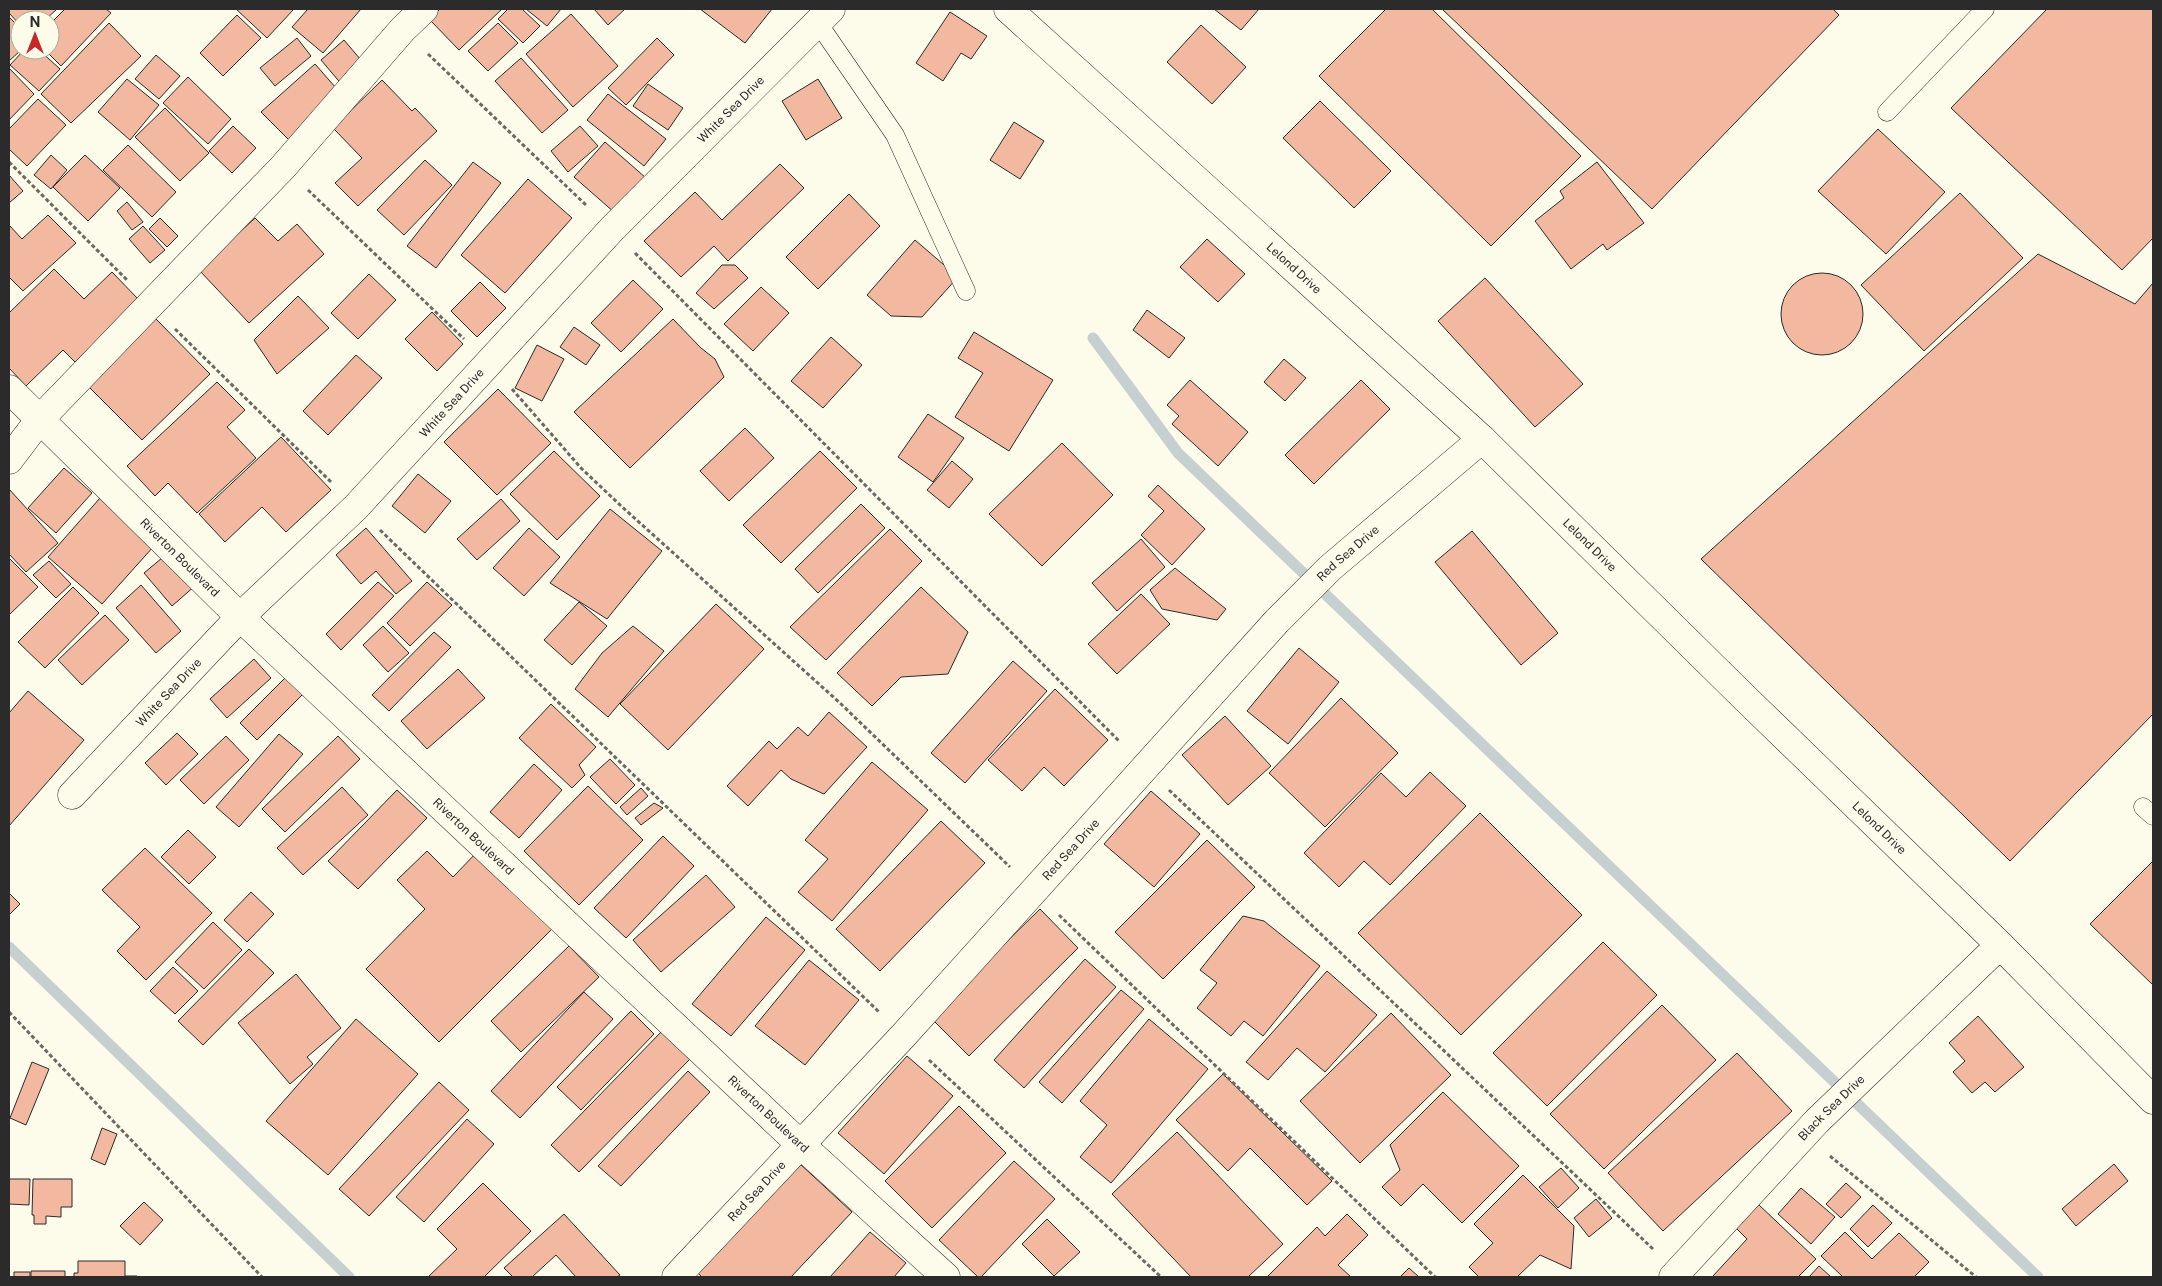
<svg xmlns="http://www.w3.org/2000/svg" width="2162" height="1286" font-family="'Public Sans',sans-serif">
	<rect width="100%" height="100%" fill="#fdfbea"/>
	<g fill="none" stroke-linecap="round" stroke-linejoin="round">
		<path stroke="#c7d0d0" stroke-width="11" d="M1093 338 1178 453 2038 1277
			M9 947 349 1277"/>
	</g>
	<path fill="#f2b8a0" stroke="#2b2b2b" d="M9 9H57L45 20H20V25L9 13Z
		M65 9H106L111 13 61 66 45 50H50V24Z
		M236 9H294L267 38Z
		M308 9H361L323 53 292 27Z
		M440 9H502L459 50 429 19Z
		M508 9H522L540 26 523 43 498 19Z
		M526 9H561L547 26Z
		M594 9H625L608 25Z
		M700 9H772L745 43Z
		M1214 9H1259L1241 30Z
		M1386 9H1432L1581 156 1491 246 1319 76Z
		M1442 9H1833L1839 15 1652 209Z
		M2047 9H2153V238L2122 270 1951 108Z
		M950 12 987 36 971 59 961 53 943 81 916 63Z
		M571 14 618 66 573 107 526 54Z
		M237 15 261 38 223 76 200 53Z
		M9 17 20 28 21 50 9 61Z
		M109 23 141 56 71 123 41 94Z
		M498 23 518 43 488 71 468 51Z
		M1201 25 1246 67 1212 104 1167 62Z
		M297 38 311 56 275 86 260 68Z
		M657 38 674 55 626 105 608 88Z
		M344 40 366 66 343 86 321 60Z
		M24 50H39L60 69 39 91 10 65Z
		M156 55 180 76 159 99 135 79Z
		M521 58 568 110 542 133 495 81Z
		M315 64 336 88 291 142 261 112Z
		M9 68 34 94 9 120Z
		M188 77 231 119 208 144 163 103Z
		M127 79 159 105 130 140 98 112Z
		M818 79 842 118 806 140 782 101Z
		M382 80 412 111 415 108 437 131 358 206 335 183 362 158 333 128Z
		M648 84 683 108 668 130 633 106Z
		M608 94 666 139 644 166 587 120Z
		M38 99 66 125 27 166 9 149V129Z
		M1320 101 1391 171 1354 208 1283 138Z
		M165 108 209 153 180 181 135 137Z
		M1014 122 1044 141 1020 179 990 160Z
		M233 126 256 148 232 173 209 151Z
		M580 126 598 146 568 172 551 151Z
		M1878 129 1945 192 1886 254 1818 191Z
		M605 142 646 178 615 213 574 177Z
		M128 145 176 192 152 217 103 170Z
		M51 155 67 170 51 189 34 175Z
		M85 155 120 188 88 221 53 187Z
		M425 160 452 185 404 235 377 210Z
		M473 162 501 183 436 268 407 246Z
		M1597 162 1644 223 1607 250 1603 244 1571 269 1535 221 1564 198 1560 191Z
		M780 164 804 188 728 261 714 246 681 277 644 241 695 192 722 220Z
		M9 175 23 191 9 203Z
		M528 179 572 218 505 293 461 255Z
		M1960 193 2023 258 1924 351 1861 285Z
		M849 194 880 226 818 289 786 257Z
		M127 202 143 222 132 230 117 211Z
		M48 215 76 243 23 291 9 277V225L22 239Z
		M160 218 178 236 167 247 149 229Z
		M255 218 278 241 297 224 324 254 249 323 199 270Z
		M143 226 165 250 150 263 129 239Z
		M1207 239 1245 274 1218 302 1180 267Z
		M915 240 958 277 922 317 891 316 867 295Z
		M2038 254 2135 304 2153 283V714L2010 861 1701 559Z
		M722 265H735L748 278 714 309 696 293Z
		M54 269 84 299 112 272 139 300 75 362 63 350 26 386 9 368V313Z
		M1781 314a41 41 0 1 1 82 0a41 41 0 1 1-82 0Z
		M369 274 396 300 358 339 331 313Z
		M1485 278 1583 384 1535 427 1438 321Z
		M633 280 663 309 621 352 591 323Z
		M480 282 506 308 477 337 451 311Z
		M761 287 789 313 753 351 724 324Z
		M298 296 329 328 277 374 254 340Z
		M1147 310 1185 338 1169 358 1133 330Z
		M432 312 463 344 437 371 405 339Z
		M154 317 210 374 142 440 86 384Z
		M673 319 701 348 715 359 724 377 630 468 574 412Z
		M574 327 600 345 586 365 560 347Z
		M974 332 1053 380 1009 451 955 417 983 373 958 358Z
		M831 337 862 365 823 408 791 381Z
		M537 345 564 359 542 401 515 388Z
		M356 355 382 378 328 435 303 411Z
		M1284 359 1306 378 1285 401 1264 382Z
		M1190 380 1248 432 1218 466 1172 424 1179 416 1167 405Z
		M1361 380 1390 409 1314 484 1285 455Z
		M217 382 245 410 227 427 256 458 197 513 168 483 155 496 127 466Z
		M498 389 551 443 497 495 444 442Z
		M928 414 964 438 933 482 898 457Z
		M745 428 774 458 729 501 700 471Z
		M281 437 331 490 286 532 262 507 225 542 199 514Z
		M1062 443 1113 495 1042 566 989 514Z
		M554 451 600 496 557 540 510 494Z
		M820 451 857 488 781 563 743 525Z
		M952 461 973 479 949 508 927 490Z
		M64 468 92 493 56 533 28 508Z
		M418 474 451 501 425 533 392 506Z
		M1158 485 1205 529 1172 565 1141 535 1164 511 1148 496Z
		M9 489 58 543 26 572 9 554Z
		M100 498 154 546 102 604 48 557Z
		M501 499 520 521 477 560 457 539Z
		M861 504 885 528 818 593 795 569Z
		M610 509 662 551 607 619 550 583Z
		M366 528 412 581 396 594 376 571 361 584 336 555Z
		M529 528 560 557 524 596 493 568Z
		M890 529 922 561 826 660 790 627Z
		M1472 531 1558 633 1521 665 1435 562Z
		M1141 539 1165 567 1117 611 1092 583Z
		M168 553 196 585 172 606 144 573Z
		M9 558 38 587 9 615Z
		M49 561 71 584 56 598 33 575Z
		M1175 568 1226 609 1217 620 1162 609 1150 590Z
		M378 582 394 596 341 650 326 634Z
		M427 582 452 605 410 646 387 623Z
		M141 585 181 631 156 653 116 608Z
		M73 587 99 613 45 668 18 642Z
		M921 587 968 632 948 674 901 677 872 706 837 673Z
		M1141 594 1170 624 1117 674 1088 644Z
		M579 602 607 626 572 665 544 640Z
		M716 604 764 649 668 750 620 704Z
		M105 615 129 640 82 685 58 660Z
		M383 626 409 653 388 672 363 645Z
		M633 626 664 651 608 717 575 689 602 653Z
		M434 632 451 647 389 711 372 695Z
		M1299 648 1339 682 1288 744 1247 711Z
		M254 659 271 678 227 718 210 699Z
		M1013 661 1047 691 965 783 931 753Z
		M458 669 485 698 427 749 401 721Z
		M287 676 304 693 257 740 240 723Z
		M1055 689 1108 740 1064 786 1044 767 1022 791 988 760Z
		M28 691 84 740 9 826V713Z
		M1341 698 1398 753 1325 827 1269 773Z
		M551 704 596 747 579 765 585 775 572 788 519 738Z
		M829 712 867 747 824 794 791 779 781 770 748 806 727 786 769 741 777 749 798 727 808 736Z
		M1225 716 1271 766 1228 805 1182 755Z
		M177 733 198 754 166 785 145 763Z
		M279 734 303 754 239 827 216 807Z
		M226 736 249 760 204 804 180 780Z
		M338 736 360 759 285 832 262 809Z
		M610 759 635 785 616 804 590 777Z
		M872 762 928 810 832 921 798 892 828 859 805 840Z
		M534 764 562 790 519 838 490 812Z
		M1430 772 1466 806 1390 885 1364 861 1339 887 1304 853 1381 773 1406 797Z
		M588 786 643 840 579 905 524 851Z
		M342 787 368 815 303 875 277 848Z
		M641 788 648 796 627 815 620 807Z
		M397 790 427 818 358 889 328 861Z
		M1151 791 1200 834 1154 887 1104 844Z
		M654 803 663 808 641 825 635 818Z
		M1480 813 1582 915 1461 1035 1358 933Z
		M941 821 985 863 880 971 836 929Z
		M188 830 216 857 189 884 161 857Z
		M663 836 694 866 626 938 594 908Z
		M1207 840 1255 887 1163 979 1115 932Z
		M145 848 212 913 146 980 117 951 140 927 102 890Z
		M479 850 555 926 439 1042 366 969 425 909 397 880 427 851 453 877Z
		M2153 861V985L2090 924Z
		M706 875 735 907 661 972 633 940Z
		M251 892 274 914 247 942 224 920Z
		M9 893 20 904 9 915Z
		M1040 909 1078 948 969 1056 930 1017Z
		M1243 916 1264 921 1320 966 1263 1036 1244 1021 1231 1036 1197 1008 1217 983 1200 970Z
		M766 917 805 950 731 1036 692 1004Z
		M213 922 242 950 204 989 175 962Z
		M1603 942 1657 995 1547 1106 1493 1053Z
		M569 946 599 977 521 1052 491 1021Z
		M249 949 274 973 203 1045 178 1021Z
		M1085 959 1116 987 1024 1088 994 1060Z
		M809 960 859 1000 805 1065 755 1026Z
		M173 967 198 991 175 1014 150 991Z
		M1327 971 1377 1015 1325 1072 1297 1048 1268 1080 1246 1062Z
		M296 974 341 1028 307 1057 313 1064 290 1084 238 1023Z
		M1121 990 1144 1009 1062 1103 1039 1082Z
		M584 992 613 1019 520 1118 491 1091Z
		M1662 1005 1716 1060 1604 1169 1550 1114Z
		M631 1011 654 1034 581 1110 557 1087Z
		M1391 1013 1451 1075 1360 1163 1300 1101Z
		M1978 1016 2024 1067 1995 1092 1985 1082 1972 1093 1953 1072 1965 1061 1949 1043Z
		M356 1019 418 1074 328 1175 266 1121Z
		M1149 1019 1208 1069 1111 1183 1080 1157 1107 1125 1080 1101Z
		M664 1029 693 1056 579 1172 551 1145Z
		M1737 1053 1792 1111 1663 1231 1608 1173Z
		M907 1056 953 1096 884 1174 838 1133Z
		M32 1062 49 1069 26 1125 10 1118Z
		M688 1071 710 1092 621 1186 598 1166Z
		M1223 1074 1332 1181 1307 1205 1250 1148 1228 1171 1176 1120Z
		M439 1082 469 1110 369 1216 339 1189Z
		M1443 1092 1519 1166 1462 1223 1423 1184 1401 1206 1382 1187 1400 1170 1390 1145Z
		M959 1106 1006 1153 932 1228 885 1181Z
		M467 1119 494 1144 424 1222 396 1197Z
		M102 1128 117 1134 105 1165 91 1159Z
		M1177 1132 1283 1244 1248 1277H1191L1112 1194Z
		M1014 1161 1055 1199 981 1277H978L939 1240Z
		M799 1163 852 1212 791 1277H702L697 1272Z
		M2114 1164 2128 1181 2076 1226 2062 1209Z
		M1561 1168 1579 1188 1558 1208 1539 1187Z
		M1523 1175 1574 1226 1571 1269 1540 1255 1517 1277H1479L1469 1267 1493 1243 1474 1224Z
		M9 1179H30L29 1205 9 1204Z
		M33 1179H72V1207H61V1217L46 1216V1224H34V1215H32Z
		M483 1183 531 1231 484 1277H428L457 1249 437 1229Z
		M1846 1183 1861 1197 1841 1218 1826 1204Z
		M1801 1188 1835 1217 1811 1244 1778 1214Z
		M1596 1199 1612 1218 1589 1237 1574 1218Z
		M144 1202 163 1220 140 1245 120 1226Z
		M1758 1204 1816 1259 1798 1277H1714L1713 1276 1747 1239 1735 1227Z
		M1873 1205 1892 1223 1868 1247 1850 1229Z
		M564 1214 620 1275 617 1277H576L556 1255 532 1277H513L504 1268Z
		M1347 1214 1368 1235 1338 1265 1351 1277H1267L1317 1227 1325 1236Z
		M1047 1219 1080 1252 1054 1276 1022 1244Z
		M870 1232 906 1263 894 1277H830Z
		M1845 1232 1872 1259 1899 1233 1929 1262 1914 1277H1843L1821 1256Z
		M78 1261H125V1276H137V1277H74V1273H78Z
		M1819 1266 1831 1277H1809Z
		M1409 1268 1419 1277H1400Z
		M31 1271H65V1277H31Z
		M14 1272H30V1277H14Z"/>
	<g fill="none" stroke-linecap="round" stroke-linejoin="round">
		<defs>
			<path id="lane" d="M818 23 895 135 966 291
				M1887 112 1985 9
				M2143 807 2153 816"/>
			<g id="street">
				<path id="s1" d="M1008 9 1482 439 1747 700 2000 945 2153 1100"/>
				<path id="s2" d="M9 389 240 617 800 1144 946 1277"/>
				<path d="M9 460 40 419 283 167 403 29 424 9"/>
				<path id="s3" d="M72 795 240 617 356 507 612 229 831 9"/>
				<path id="s4" d="M676 1277 903 1036 1277 621 1330 568 1482 439"/>
				<path id="s5" d="M1673 1277 1817 1121 2000 945"/>
			</g>
		</defs>
		<use href="#lane" stroke="#2b2b2b" stroke-width="19"/>
		<use href="#street" stroke="#2b2b2b" stroke-width="29"/>
		<path stroke="#6a6964" stroke-width="3" stroke-dasharray="4 2.5" stroke-linecap="butt" d="M428 54 586 205
			M9 162 127 280
			M308 190 464 339
			M635 253 1120 742
			M175 329 331 482
			M512 389 581 468 620 505 840 703 1010 867
			M380 530 879 1012
			M1169 790 1653 1249
			M1059 915 1435 1277
			M9 1012 262 1277
			M929 1060 1161 1277
			M1830 1156 1976 1277"/>
		<use href="#lane" stroke="#fdfbea" stroke-width="18"/>
		<use href="#street" stroke="#fdfbea" stroke-width="28"/>
	</g>
	<g text-anchor="middle" dominant-baseline="central" stroke-width="4" stroke-linejoin="round" paint-order="stroke">
		<g font-size="12" fill="#2b2b2b" stroke="#fdfbea">
			<text stroke="none"><textPath href="#s3" startOffset="951">White Sea Drive</textPath></text>
			<text stroke="none"><textPath href="#s1" startOffset="386">Lelond Drive</textPath></text>
			<text stroke="none"><textPath href="#s3" startOffset="546">White Sea Drive</textPath></text>
			<text stroke="none"><textPath href="#s1" startOffset="791">Lelond Drive</textPath></text>
			<text stroke="none"><textPath href="#s4" startOffset="988">Red Sea Drive</textPath></text>
			<text stroke="none"><textPath href="#s2" startOffset="240">Riverton Boulevard</textPath></text>
			<text stroke="none"><textPath href="#s3" startOffset="141">White Sea Drive</textPath></text>
			<text stroke="none"><textPath href="#s1" startOffset="1196">Lelond Drive</textPath></text>
			<text stroke="none"><textPath href="#s2" startOffset="645">Riverton Boulevard</textPath></text>
			<text stroke="none"><textPath href="#s4" startOffset="582">Red Sea Drive</textPath></text>
			<text stroke="none"><textPath href="#s5" startOffset="232">Black Sea Drive</textPath></text>
			<text stroke="none"><textPath href="#s2" startOffset="1050">Riverton Boulevard</textPath></text>
			<text stroke="none"><textPath href="#s4" startOffset="118">Red Sea Drive</textPath></text>
		</g>
	</g>
	<rect width="2162" height="1286" fill="none" stroke="#2b2b2b" stroke-width="20"/>
	<g transform="translate(35 35)"><circle r="24" fill="#fdfbea" stroke="#a9a89e"/>
	<path d="M0-4L9 19L0 12L-9 19Z" fill="#c62828"/>
	<text y="-8" font-size="14" font-weight="bold" text-anchor="middle" fill="#2b2b2b">N</text>
	</g>
</svg>
